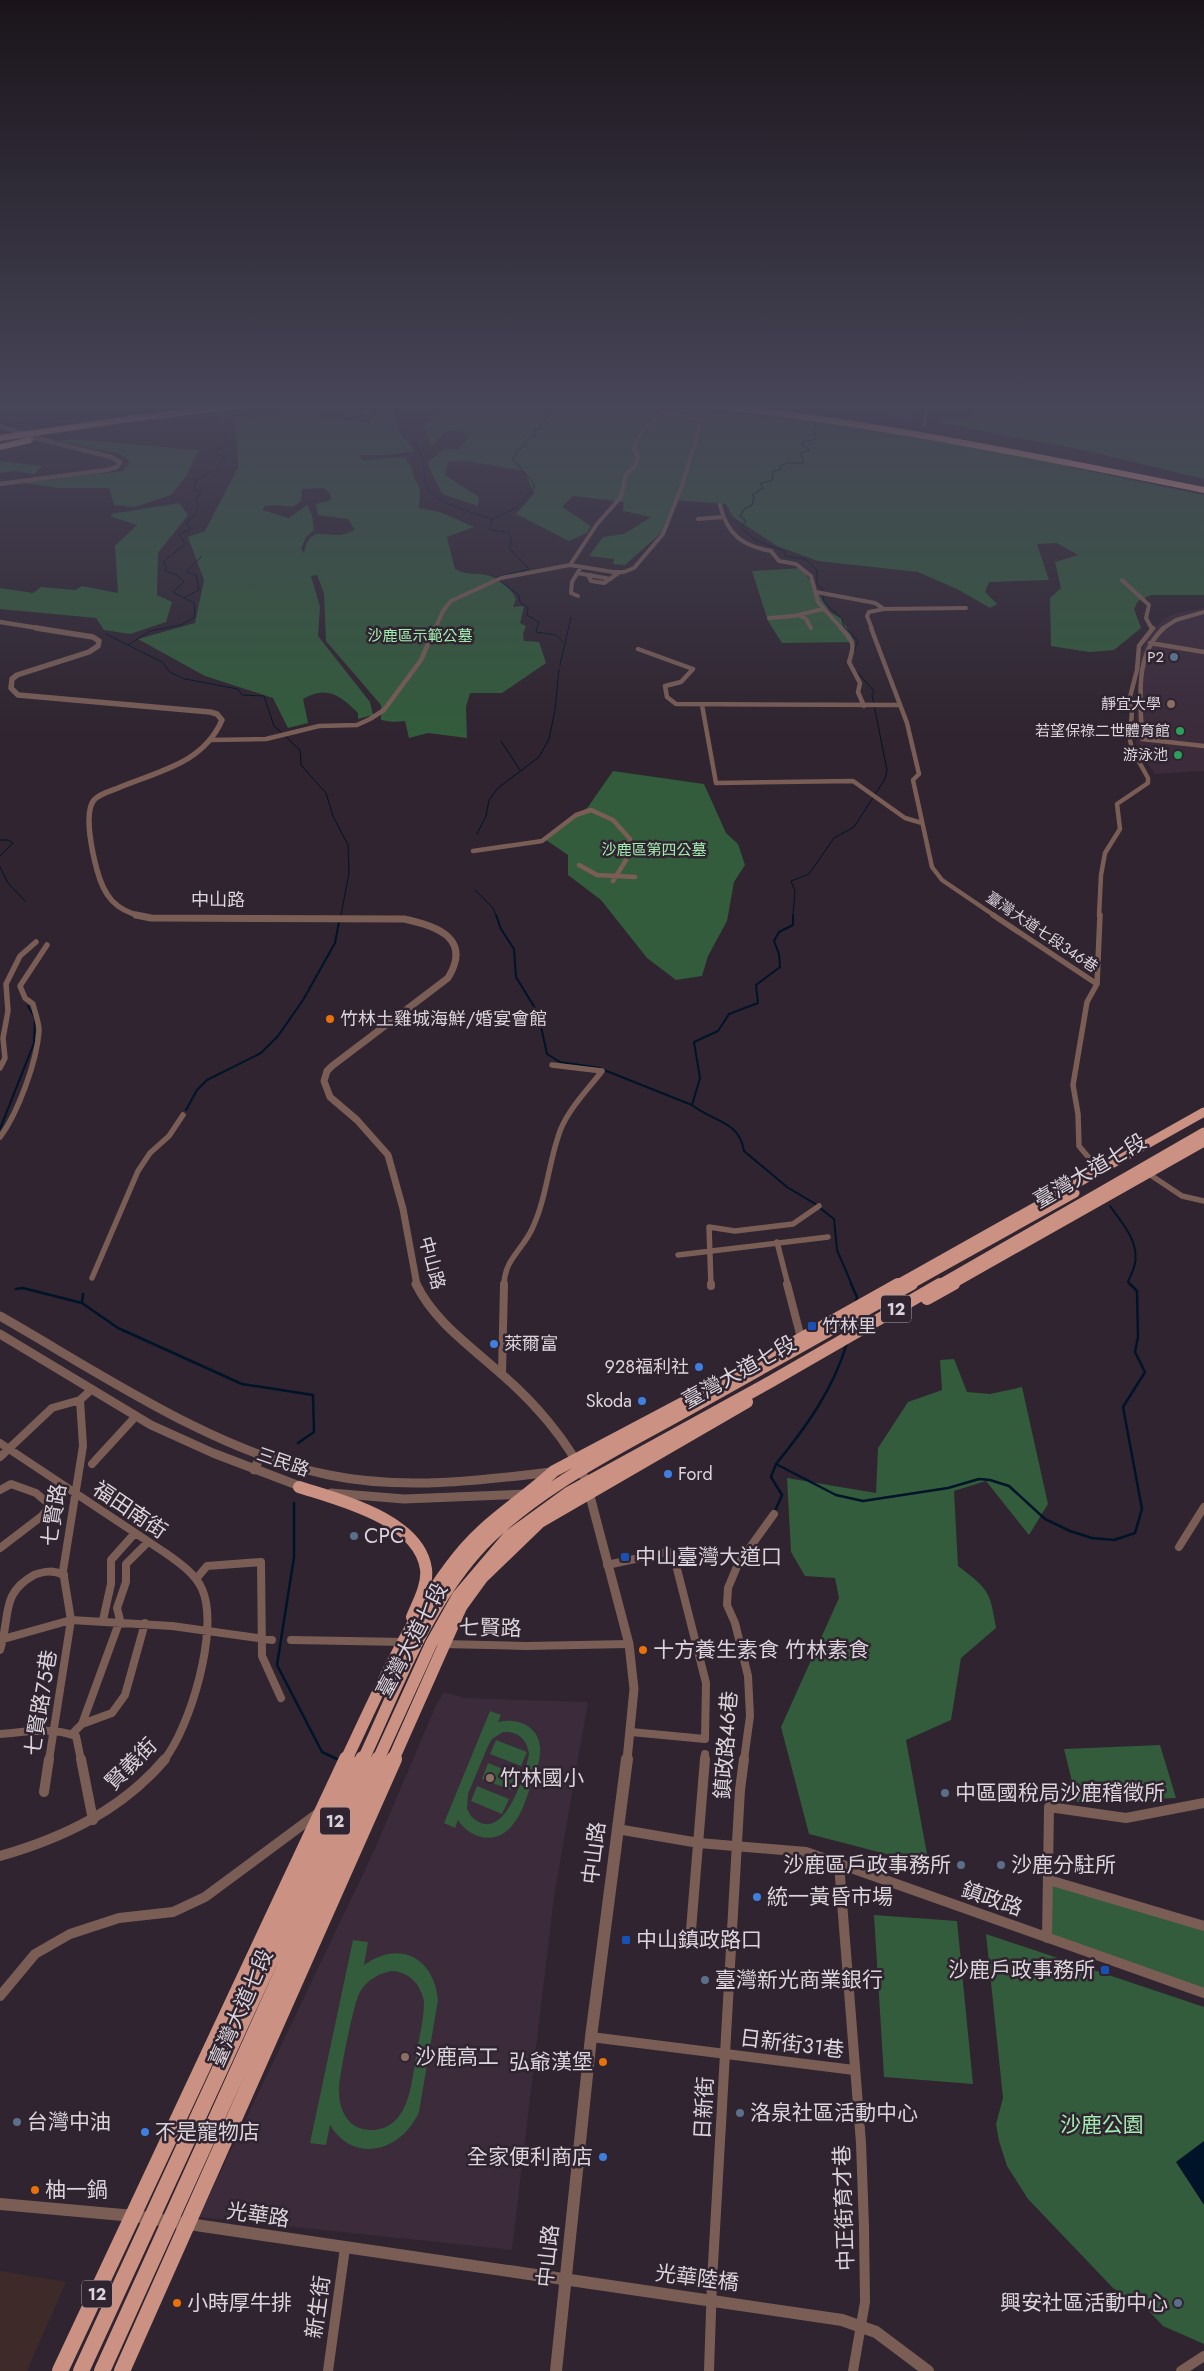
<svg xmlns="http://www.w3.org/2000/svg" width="1204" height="2371" font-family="Jost,'Noto Sans TC',sans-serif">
	<rect width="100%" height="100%" fill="#2f242f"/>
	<path fill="#3b2b3b" d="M1204 608V771L1155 774 1138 750 1134 734 1137 717 1140 657 1148 635 1165 618 1178 613Z
		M444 1692 465 1698 588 1702 554 1897 512 2250 199 2217 373 1853 437 1703Z"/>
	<path fill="#3e2a29" d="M0 2271 66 2282 27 2371H0Z"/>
	<path fill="#325c3b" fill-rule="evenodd" d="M329 405H366L361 418 326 413Z
		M449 405H672L788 416 1046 459 1074 468 1204 495V595H1151L1138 601 1134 609 1141 628 1114 650 1089 652 1051 646 1050 598 1061 588 1055 562 1078 555 1057 543 1037 544 1049 580 989 582 985 592 997 604 990 608 959 590 918 572 818 561 777 546 733 517 726 504 674 500 662 532 625 565 613 564 614 559 589 556 603 537 624 534 651 517 623 511 624 502 573 496 562 507 591 526 587 533 569 541 516 514 534 494 524 471 467 461 448 462 445 475 479 497 478 506 442 494 427 463 445 448 458 450 468 438 462 431H446L431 446 423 426Z
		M817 405H914L909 419Z
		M971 405H1204V479L1083 450 937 422 938 419H972Z
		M327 406 322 417 369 423 383 406 393 407 396 426 414 451 388 455H359L363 460 405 457 412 468 413 476 420 488 419 508 440 512 474 527 447 537 455 569C469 576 473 572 486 575 499 577 511 589 516 599L513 607 524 606 520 623 526 626 523 634 524 641 539 642 546 663 502 693H470L466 707 467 738 428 733 409 738 405 721 393 722 381 720V705L326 641 324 593 317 575 311 576 320 607 318 636 370 702 373 715 358 719V713C340 695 327 685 303 699L308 723 288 728 273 698 205 676 138 639 195 623 204 580 188 537 205 531 238 468 236 433 232 417ZM323 488 330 493 331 500 316 504 318 515 348 519 355 530C350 531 345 535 340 535 323 536 310 525 304 553L301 549 306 537 314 530 312 515 307 505 289 518 262 510 265 506 275 505 293 507 301 501 302 489Z
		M72 439 199 450 186 477 171 495 135 507 114 505 109 488H59L25 483 123 471 130 462 120 454 59 441Z
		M0 461 42 466 34 474 16 471 0 473Z
		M179 503 188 515 158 553 157 595 172 602 166 622 130 634 104 630 96 618 0 609V588L33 593 41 587 75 590 82 586 118 593 115 546 137 525 112 517 111 514Z
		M802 568 830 612 841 618 855 642 782 643 768 621 752 571Z
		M613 771 704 784 726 833 738 844 745 865 734 882 727 921 708 956 702 976 676 980 647 958 601 900 568 875V855L546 840 588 807Z
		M954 1359 967 1392 990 1394 1022 1387 1048 1504 1029 1535 986 1481 954 1491 958 1566C988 1589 990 1590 996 1628L961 1658 951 1720 906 1740 929 1865 809 1834 781 1727 839 1598 835 1578 805 1576 791 1552 787 1478 876 1493 878 1448 908 1402 942 1390 940 1360Z
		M490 1711 501 1715 498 1722C519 1717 542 1728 540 1752 540 1763 535 1774 531 1785 526 1798 523 1812 514 1823 499 1845 471 1841 458 1820L455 1828 444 1823ZM503 1732C518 1731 527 1739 529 1754 524 1777 503 1848 471 1816L467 1809 468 1794 488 1746 492 1739Z
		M496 1740 527 1752 521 1766 490 1754Z
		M1160 1745 1176 1798 1077 1802 1064 1749Z
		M488 1763 516 1774 511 1790 482 1779Z
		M477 1786 509 1799 502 1814 471 1801Z
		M1052 1884 1204 1929V1989L1051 1936Z
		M874 1915 957 1921 973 2084 884 2077Z
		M986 1934 1204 2007V2344L1163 2326 1148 2310 1113 2288 1028 2199 1007 2166 999 2141 996 2124 1003 2098Z
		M353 1940 368 1942 364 1965C400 1939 434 1958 438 2000L419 2112C402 2151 354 2165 330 2125L326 2145 310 2143ZM391 1971C409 1972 420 1983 424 2001 424 2018 420 2034 417 2050 412 2078 411 2128 373 2130 364 2130 355 2128 349 2121 342 2113 339 2102 339 2092 338 2079 354 2002 360 1992 367 1980 378 1974 391 1971Z"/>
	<path fill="#001429" d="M1204 2141V2205L1176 2162Z"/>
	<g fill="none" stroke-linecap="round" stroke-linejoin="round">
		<path stroke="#001429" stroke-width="1" d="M395 405V408L399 411 395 418 416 429 412 433C414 445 421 452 423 462 425 471 423 481 428 489 437 504 475 513 492 519L490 530 507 532 511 538 510 549 529 569 497 577
			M211 411 218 427 231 442 216 451V454L226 458 218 466 220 470 209 472 196 480 194 489 201 493 195 498 199 504 194 516 186 523 191 529 179 534 185 544 163 562 166 566 165 571 177 575 184 582 173 592 194 603 195 617 181 625 150 631 128 645 162 662 171 673 185 679 238 689 242 695 264 696 274 726 282 733
			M818 413 820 405
			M816 420 814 431 816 439 802 442V445L810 450 800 453 804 463H787L780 466 781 470 773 471 772 480 760 484 763 488 752 495 754 498 752 505 744 509 740 516 746 521 741 528 755 540 784 551 785 556 805 559 817 570V583L822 589 824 602 842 619 844 627 858 641 854 651
			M409 423 418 419 436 405
			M1 425 163 409
			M493 519 516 508 534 488V484L512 458 516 455V451L527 445 525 441 536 435 534 431 540 429V424L551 415 549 412 555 405
			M497 579 519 595 520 602 528 608 527 615 539 622 536 632 556 635 563 642
			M185 597 199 590 196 575 186 572 201 557
			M106 634 128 645
			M560 665 571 617
			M286 737 300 750 301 765 326 793 333 816 348 845 349 873 341 915
			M501 741 520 770
			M477 834 486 816 489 800 498 788 539 757 549 739 555 710 559 669
			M0 840H8L13 843 0 856
			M0 867 8 883 25 901
			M475 890 493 908 496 916
			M793 916 795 891 791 881 809 874 834 838 854 827 885 779 887 770 872 695 874 691 856 671"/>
		<path stroke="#001429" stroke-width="2" d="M496 915 501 929 514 949 516 977 538 1013 547 1054 560 1062 600 1068
			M793 915V925L779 932 774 941 779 954 780 967 756 985 758 1003 729 1014 718 1031 694 1042 700 1078 692 1105C713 1122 739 1120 744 1151L787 1187 817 1205
			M604 1070 692 1105
			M186 1110 197 1090 207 1080 261 1053 278 1036 303 1000 335 943 339 922
			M0 1129 34 1043 35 1018 28 1006
			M1110 1206C1122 1223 1139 1241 1135 1263 1134 1270 1130 1276 1128 1282L1131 1285
			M820 1208 834 1219 837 1250 852 1285"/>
		<path stroke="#001429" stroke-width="2.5" d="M851 1284 857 1297 856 1302
			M16 1289 23 1288 82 1303
			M83 1294 82 1303 118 1328 242 1384 313 1395 314 1432 298 1443
			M776 1464C806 1427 833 1390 847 1343
			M294 1503V1557L277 1665 322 1752 337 1759
			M775 1511 782 1495 771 1477 776 1464 836 1495 863 1501 948 1488 979 1479 990 1480 1009 1486 1045 1519 1070 1531 1092 1538 1114 1540 1135 1533 1142 1509 1123 1407 1145 1372 1135 1352 1138 1337 1137 1291 1130 1284"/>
		<path stroke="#7a5e56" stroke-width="4" d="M366 412 371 405
			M924 425 927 405
			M720 505C727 534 742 546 771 551L779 561 796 564 811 576 818 602 842 629
			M698 519 723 517
			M570 565 613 572H624L634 568 663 534 681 488 702 420 663 413
			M577 573 611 579
			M591 575 589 577 591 581 604 583 620 572
			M1122 580 1149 605 1146 618 1152 629
			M816 592 875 603 884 609
			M578 596 571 593 572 582 581 567
			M799 615 806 619 811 628
			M769 618 794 616 823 609
			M435 629 443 611 451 601 501 578 570 565 597 524 621 497 626 474 635 466 638 456 634 449C639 427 657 417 674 405
			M872 629 867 616 869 612 884 609 966 608
			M1162 629 1176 620 1204 612"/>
		<path stroke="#7a5e56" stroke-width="4.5" d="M841 628C854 643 855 643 849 662L860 683 858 692 864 706
			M871 628 907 723 919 774 913 780 932 867 942 880 995 916
			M1164 628C1133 655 1141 702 1142 739L1204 746
			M1150 643 1204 652
			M638 649 693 669 681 682 665 686 667 697 676 704 899 705
			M702 705 716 783 853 781 905 818 922 823
			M210 740 266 739 319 726 357 725 370 719 384 710 421 660 435 628
			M473 851 542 841 576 815 591 810 613 820 630 839 626 860 613 881
			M579 865 597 875 635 877
			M1099 916 1101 875 1105 853 1120 829 1117 804 1148 783V778L1132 749 1130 740 1132 711 1129 701 1137 670 1139 646 1153 628"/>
		<path stroke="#7a5e56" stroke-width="5.5" d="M993 915 1097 984
			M1100 915 1097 984 1087 1002 1073 1085 1078 1114 1079 1146 1100 1171
			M0 1068 5 1058 3 1038 8 1011 6 984 20 956 36 942
			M0 1137C18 1113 37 1061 39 1031 39 1022 35 1013 33 1004L25 998 20 986 47 945
			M1149 1174 1182 1196 1204 1201
			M777 1242 788 1285
			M678 1255 828 1237
			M92 1278 138 1171 150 1153 169 1136 183 1115
			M504 1285C504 1260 523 1249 532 1229 546 1200 548 1167 558 1137 565 1112 587 1091 602 1071L552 1065
			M711 1285 709 1227 735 1231 793 1224 819 1206"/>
		<path stroke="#7a5e56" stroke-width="8" d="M711 1284V1286
			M787 1284 801 1338
			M502 1374 504 1284
			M80 1400 83 1446 63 1571 71 1620 172 1626 272 1640
			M0 1443 164 1552C178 1562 195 1573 202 1589 220 1628 190 1728 164 1760
			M0 1457 52 1408 80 1400 92 1389
			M92 1464 136 1416
			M0 1490 11 1484 36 1493 50 1505
			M1179 1547 1204 1507
			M0 1548 42 1516 64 1486
			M607 1565 667 1552 673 1553 706 1683 705 1739 631 1732
			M196 1579 207 1566 261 1562 262 1656 281 1698
			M103 1620 111 1584V1560L135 1533
			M0 1640 71 1620 49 1760
			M291 1640 405 1642
			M442 1644 526 1646 629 1644
			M0 1650C11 1615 0 1594 34 1575 45 1571 53 1570 64 1575
			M82 1724 112 1713 125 1695 145 1623
			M0 1734C26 1732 51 1727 76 1736L81 1760
			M72 1734 82 1724 120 1620 117 1608 126 1582V1564L148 1542
			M704 1760 705 1754
			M744 1760 750 1716 748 1676 735 1623 727 1605 728 1588 738 1564 774 1514"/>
		<path stroke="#7a5e56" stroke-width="10" d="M81 1759 93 1820
			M44 1792 49 1759
			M617 1829 699 1843 806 1852 1204 1993
			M0 1856C63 1838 122 1810 165 1759
			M839 1864 861 2143 864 2227 865 2302 853 2371
			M1049 1880 1204 1926
			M691 1930 705 1759
			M1047 1938 1049 1807 1126 1818 1204 1803
			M0 1996 35 1954 70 1934 119 1918 173 1912 205 1897 317 1814
			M591 2037 854 2070
			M328 2371 345 2248
			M709 2371 712 2282 740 1790 744 1759
			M1181 2371 1204 2356"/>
		<path stroke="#7a5e56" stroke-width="4.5" d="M0 426 35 438 111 457 120 462 117 467 107 470 0 484
			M0 622 44 629"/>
		<path stroke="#7a5e56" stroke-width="5.5" d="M36 628 93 637 99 641 98 646 89 652 17 675 12 679 11 688 18 695 210 712 217 714 222 720C203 764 158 771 118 788 110 791 99 794 94 800 83 813 93 855 97 870 104 896 115 910 141 916"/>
		<path stroke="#7a5e56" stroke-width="7" d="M136 915 151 918 404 919C438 926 472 939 448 978L332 1066 327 1071 324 1081 330 1097 357 1120 388 1155 403 1209 417 1285"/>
		<path stroke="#7a5e56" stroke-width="9" d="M416 1284C435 1322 468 1344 499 1372 532 1400 569 1441 586 1481L629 1644 634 1689 627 1760
			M0 1316C100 1373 215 1452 329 1475 401 1490 479 1481 551 1472
			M0 1334 151 1425 213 1453 302 1487
			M254 1470 262 1453
			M331 1493 404 1499 526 1494"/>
		<path stroke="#7a5e56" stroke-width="12" d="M0 2204 134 2216 842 2320 876 2332 928 2371
			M556 2371 591 2037 627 1759"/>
		<path stroke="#cb9283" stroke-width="9" d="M896 1285 1204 1112
			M910 1285 1075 1193
			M938 1285 1204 1132
			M951 1285 1204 1142"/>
		<path stroke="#cb9283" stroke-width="12" d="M927 1299 954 1284
			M299 1487C339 1500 419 1519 426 1569 428 1585 418 1603 412 1617
			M346 1760C381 1687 412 1610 465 1548 491 1518 525 1498 554 1471L745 1370 898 1284
			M363 1760C396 1690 424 1611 476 1552 528 1494 608 1454 675 1417 754 1373 833 1328 912 1284
			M378 1760 431 1644 458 1596 509 1536 568 1493 770 1382 940 1284
			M393 1760 461 1607 482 1578 540 1522 747 1402"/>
		<path stroke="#cb9283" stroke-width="16" d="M60 2371 347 1759
			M81 2371 363 1759
			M102 2371 379 1759
			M122 2371 394 1759"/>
		<path stroke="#eca794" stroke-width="6" d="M710 405C877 423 1040 457 1204 490
			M0 438 137 418 247 405
			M0 447 30 440"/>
	</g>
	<linearGradient id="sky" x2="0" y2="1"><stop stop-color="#1a141a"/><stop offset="0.55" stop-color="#474558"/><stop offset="1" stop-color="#474558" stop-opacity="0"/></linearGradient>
	<rect width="1204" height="737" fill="url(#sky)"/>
	<g fill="#5c6f8a" stroke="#2f242f" stroke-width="2">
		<circle cx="1174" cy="657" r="5"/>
		<circle cx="354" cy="1536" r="5"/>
		<circle cx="945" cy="1793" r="5"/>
		<circle cx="961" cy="1865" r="5"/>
		<circle cx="1001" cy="1865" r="5"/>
		<circle cx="705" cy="1980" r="5"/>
		<circle cx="740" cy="2113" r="5"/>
		<circle cx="17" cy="2122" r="5"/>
		<circle cx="1178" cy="2303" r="5"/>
	</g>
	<g fill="#8d6e63" stroke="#2f242f" stroke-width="2">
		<circle cx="1171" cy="704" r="5"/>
		<circle cx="490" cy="1778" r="5"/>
		<circle cx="405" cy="2057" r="5"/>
	</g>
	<g fill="#2e9e5b" stroke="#2f242f" stroke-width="2">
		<circle cx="1180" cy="731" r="5"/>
		<circle cx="1178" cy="755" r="5"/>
	</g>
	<g fill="#e8710a" stroke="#2f242f" stroke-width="2">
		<circle cx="330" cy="1019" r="5"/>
		<circle cx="643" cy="1650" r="5"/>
		<circle cx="603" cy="2062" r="5"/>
		<circle cx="35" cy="2190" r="5"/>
		<circle cx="177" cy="2303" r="5"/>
	</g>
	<g fill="#1a4fb4" stroke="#2f242f" stroke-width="2">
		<rect x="807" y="1321" width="10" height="10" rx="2.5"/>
		<rect x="620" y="1552" width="10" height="10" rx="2.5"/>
		<rect x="621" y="1935" width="10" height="10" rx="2.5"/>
		<rect x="1100" y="1965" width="10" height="10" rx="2.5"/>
	</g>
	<g fill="#3f7fe0" stroke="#2f242f" stroke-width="2">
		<circle cx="494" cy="1344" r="5"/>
		<circle cx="699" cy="1367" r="5"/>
		<circle cx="642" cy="1401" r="5"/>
		<circle cx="668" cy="1474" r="5"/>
		<circle cx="757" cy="1897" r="5"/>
		<circle cx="145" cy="2132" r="5"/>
		<circle cx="603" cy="2157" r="5"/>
	</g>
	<g text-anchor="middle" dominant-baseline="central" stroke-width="5" stroke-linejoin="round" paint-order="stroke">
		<g font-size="15" fill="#a0eeaf" stroke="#2f242f">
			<text x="420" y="636">沙鹿區示範公墓</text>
			<text x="654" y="850">沙鹿區第四公墓</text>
		</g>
		<g font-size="15" fill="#dbd4db" stroke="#2f242f" text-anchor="end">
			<text x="1164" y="657">P2</text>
			<text x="1161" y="704">靜宜大學</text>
			<text x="1170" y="731">若望保祿二世體育館</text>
			<text x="1168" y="755">游泳池</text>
		</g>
		<g font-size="15" fill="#dbd4db" stroke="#2f242f">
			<text transform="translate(1042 932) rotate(34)">臺灣大道七段346巷</text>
		</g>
		<g fill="#2f242f" stroke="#a79fa7" stroke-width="1">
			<rect x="881" y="1295.5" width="30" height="27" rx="4"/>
			<rect x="320" y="1807.5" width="30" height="27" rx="4"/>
			<rect x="82" y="2280.5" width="30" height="27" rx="4"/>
		</g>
		<g font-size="16" font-weight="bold" fill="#dbd4db">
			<text x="896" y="1309">12</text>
			<text x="335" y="1821">12</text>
			<text x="97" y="2294">12</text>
		</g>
		<g font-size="18" fill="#dbd4db" stroke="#2f242f">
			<text x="218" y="900">中山路</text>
			<text transform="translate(432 1263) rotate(75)">中山路</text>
			<text transform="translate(283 1462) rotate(19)">三民路</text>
		</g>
		<g font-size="18" fill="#dbd4db" stroke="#2f242f" text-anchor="start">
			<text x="340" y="1019">竹林土雞城海鮮/婚宴會館</text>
			<text x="822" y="1326">竹林里</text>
			<text x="504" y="1344">萊爾富</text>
			<text x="689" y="1367" text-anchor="end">928福利社</text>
			<text x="632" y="1401" text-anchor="end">Skoda</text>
			<text x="678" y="1474">Ford</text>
		</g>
		<g font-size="21" fill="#dbd4db" stroke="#2f242f">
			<text transform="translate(1090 1171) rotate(-30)">臺灣大道七段</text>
			<text transform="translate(739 1372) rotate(-29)">臺灣大道七段</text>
			<text transform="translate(130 1510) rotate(34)">福田南街</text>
			<text transform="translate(54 1515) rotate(-81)">七賢路</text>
			<text transform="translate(490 1628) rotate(1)">七賢路</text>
			<text transform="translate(412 1640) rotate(-62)">臺灣大道七段</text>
			<text transform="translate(41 1703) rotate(-81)">七賢路75巷</text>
			<text transform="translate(726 1745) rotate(-86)">鎮政路46巷</text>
			<text transform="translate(131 1764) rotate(-45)">賢義街</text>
			<text transform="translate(594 1853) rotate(-83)">中山路</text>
			<text transform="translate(992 1899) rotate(19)">鎮政路</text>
			<text transform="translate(241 2008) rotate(-66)">臺灣大道七段</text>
			<text transform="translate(792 2044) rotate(7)">日新街31巷</text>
			<text transform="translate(704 2108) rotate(-87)">日新街</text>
			<text transform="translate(844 2208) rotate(-92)">中正街育才巷</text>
			<text transform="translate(258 2215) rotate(8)">光華路</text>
			<text transform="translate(548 2256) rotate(-84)">中山路</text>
			<text transform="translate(697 2278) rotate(7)">光華陸橋</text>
			<text transform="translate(318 2307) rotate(-82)">新生街</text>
		</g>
		<g font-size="21" fill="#dbd4db" stroke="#2f242f" text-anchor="start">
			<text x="364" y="1536">CPC</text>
			<text x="635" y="1557">中山臺灣大道口</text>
			<text x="653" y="1650">十方養生素食 竹林素食</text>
			<text x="500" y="1778">竹林國小</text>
			<text x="955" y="1793">中區國稅局沙鹿稽徵所</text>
			<text x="951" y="1865" text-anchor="end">沙鹿區戶政事務所</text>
			<text x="1011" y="1865">沙鹿分駐所</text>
			<text x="767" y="1897">統一黃昏市場</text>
			<text x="636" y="1940">中山鎮政路口</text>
			<text x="1095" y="1970" text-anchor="end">沙鹿戶政事務所</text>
			<text x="715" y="1980">臺灣新光商業銀行</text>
			<text x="415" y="2057">沙鹿高工</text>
			<text x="593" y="2062" text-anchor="end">弘爺漢堡</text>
			<text x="750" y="2113">洛泉社區活動中心</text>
			<text x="27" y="2122">台灣中油</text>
			<text x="155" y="2132">不是寵物店</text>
			<text x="593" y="2157" text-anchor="end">全家便利商店</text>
			<text x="45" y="2190">柚一鍋</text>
			<text x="187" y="2303">小時厚牛排</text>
			<text x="1168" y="2303" text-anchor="end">興安社區活動中心</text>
		</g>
		<g font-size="21" fill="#a0eeaf" stroke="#2f242f">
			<text x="1102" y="2125">沙鹿公園</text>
		</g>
	</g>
</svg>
